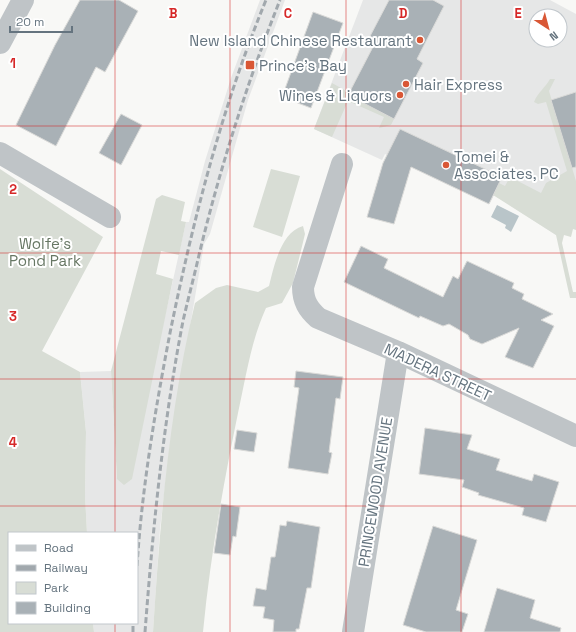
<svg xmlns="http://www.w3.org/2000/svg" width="576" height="632" font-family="'Space Grotesk',sans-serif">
	<rect width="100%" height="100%" fill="#f8f8f6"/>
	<path fill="#e6e7e7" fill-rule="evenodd" d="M260 0H285L248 100 210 234 204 244 170 445 160 529 153 632H94L93 623H137V533H87L85 495 86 432 80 372 111 371 117 479 152 374 186 222H189L205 161 231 78Z
		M363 0H550L576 14V222L556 235 494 195 489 204 385 154 382 160 314 129ZM536 16H560V40H536Z"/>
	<path fill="#d8ddd5" d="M550 79H555L549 91 576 181V230L573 229 571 237 564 235 562 243 573 292H576V298H570L556 235 493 195 499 183 505 186 510 177 541 193 546 183 567 171 546 102 538 104 534 102C538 92 545 88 550 79Z
		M332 83 350 93 349 95 394 119 391 125 379 128 384 117 348 101 332 137 314 129Z
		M0 169 103 237 42 351 80 372 86 432 85 495 87 533H9V623H93L94 632H0Z
		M271 169 300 176 282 237 253 227Z
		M162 195 185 202 181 221 186 222 179 255 161 251 156 274 173 279 132 479 124 485 117 479 111 371 156 199Z
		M303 226 305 234 293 283 282 303 266 308C251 341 246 377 238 413 223 486 210 558 203 632H153C160 522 169 411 195 303L216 288 227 285 258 292 269 286C274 266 281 232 303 226Z"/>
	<path fill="#b9c5c9" d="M497 205 519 216 511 232 505 228 506 225 491 217Z"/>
	<path fill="#a9b1b6" stroke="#dadad8" d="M80 0H119L138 11 105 72 96 67 56 146 16 125 55 45Z
		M389 0H433L444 6 417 59 423 63 394 119 348 95 375 43 368 40Z
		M313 12 343 23 311 108 282 97Z
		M576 92V167L572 168 551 100Z
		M121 114 142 125 121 165 99 153Z
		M400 129 502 177 489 204 411 167 394 224 367 217 383 163Z
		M361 246 388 259 384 268 443 297 453 276 458 279 467 261 514 283 512 288 524 294 522 299 553 314 541 320 554 326 533 368 505 357 519 328 482 344 470 339 468 335 449 324 443 326 420 316 419 318 344 282Z
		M296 371 343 377 340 399 336 398 329 452 332 453 328 474 288 468 299 388 294 387Z
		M425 428 472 435 467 449 500 459 496 470 532 481 534 474 559 482 546 522 522 515 524 508 478 495 479 493 462 487 464 480 419 474Z
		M237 430 257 433 254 452 234 449Z
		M221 504 240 507 236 537 233 536 230 555 214 553Z
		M287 521 320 527 311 588H307L299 629H296V632H273L274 620 263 618 265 607 253 606 256 588 266 590 271 557H275L280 525 286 526Z
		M433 526 477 540 456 610 468 614 462 632H426L403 625Z
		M497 588 535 600 530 618 561 628 560 632H484Z"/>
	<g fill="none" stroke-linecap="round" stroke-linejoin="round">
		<path stroke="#bfc4c7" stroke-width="22" d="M0 43 23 0
			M0 153 110 217
			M342 164 303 287C303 301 308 309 318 318L398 352 576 436
			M353 632 398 352"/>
		<path stroke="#a1a8ad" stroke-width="3" stroke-dasharray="6 3" stroke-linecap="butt" d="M137 566C142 488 155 411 170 333 193 220 222 107 266 0
			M133 632V623
			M145 632C153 528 163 424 183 321 188 299 194 277 199 255 220 168 247 83 280 0"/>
	</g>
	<path fill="none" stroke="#d62828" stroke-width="1" stroke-opacity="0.55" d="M115 0V533M230 0V632M346 0V632M461 0V632M0 126H576M0 253H576M0 379H576M0 506H576M115 623V632"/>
	<g fill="#d95735" stroke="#fff" stroke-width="1.5">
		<circle cx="420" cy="40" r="4"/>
		<rect x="245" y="60" width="10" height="10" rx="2"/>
		<circle cx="406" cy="84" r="4"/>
		<circle cx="400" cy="95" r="4"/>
		<circle cx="446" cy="165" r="4"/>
	</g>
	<g text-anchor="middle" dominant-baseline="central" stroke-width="4" stroke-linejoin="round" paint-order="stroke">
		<g font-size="15" fill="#65747f" stroke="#fff" text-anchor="start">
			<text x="412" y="40" text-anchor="end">New Island Chinese Restaurant</text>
			<text x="259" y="65">Prince’s Bay</text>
			<text x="414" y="84">Hair Express</text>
			<text x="392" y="95" text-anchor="end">Wines &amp; Liquors</text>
			<text x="454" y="156">Tomei &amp;<tspan x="454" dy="17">Associates, PC</tspan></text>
		</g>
		<g font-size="15" fill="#677764" stroke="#fff">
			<text x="45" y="243">Wolfe's<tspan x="45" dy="17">Pond Park</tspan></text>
		</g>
		<g font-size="15" fill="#65747f" stroke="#fff">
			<text transform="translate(438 372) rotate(25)">MADERA STREET</text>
			<text transform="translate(375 492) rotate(-81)">PRINCEWOOD AVENUE</text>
		</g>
	</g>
	<g font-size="13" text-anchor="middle" font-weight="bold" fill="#d62828" stroke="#fff" stroke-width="4" stroke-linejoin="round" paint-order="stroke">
		<text x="173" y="18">B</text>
		<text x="288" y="18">C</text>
		<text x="403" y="18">D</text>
		<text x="518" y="18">E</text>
		<text x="13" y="68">1</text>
		<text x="13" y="194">2</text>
		<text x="13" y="321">3</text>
		<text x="13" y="447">4</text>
	</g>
	<rect x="8" y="532" width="130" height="92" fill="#ffffff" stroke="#c1c7cc"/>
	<rect x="16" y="545" width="20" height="6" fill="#bfc4c7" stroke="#c1c7cc"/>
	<text x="44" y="552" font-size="12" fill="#65747f">Road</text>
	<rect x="16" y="565" width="20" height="6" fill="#a1a8ad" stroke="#c1c7cc"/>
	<text x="44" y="572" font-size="12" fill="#65747f">Railway</text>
	<rect x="16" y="582" width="20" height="12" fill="#d8ddd5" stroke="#c1c7cc"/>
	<text x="44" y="592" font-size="12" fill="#65747f">Park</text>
	<rect x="16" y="602" width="20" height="12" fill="#a9b1b6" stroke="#c1c7cc"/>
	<text x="44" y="612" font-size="12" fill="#65747f">Building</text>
	<g transform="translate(548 28) rotate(144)"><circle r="19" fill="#ffffff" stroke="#c1c7cc"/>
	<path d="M0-3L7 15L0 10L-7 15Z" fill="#d95735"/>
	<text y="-6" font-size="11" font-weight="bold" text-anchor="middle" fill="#65747f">N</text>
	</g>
	<path d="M10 26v6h62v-6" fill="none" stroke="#65747f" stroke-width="2"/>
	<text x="16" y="26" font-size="12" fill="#65747f" stroke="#ffffff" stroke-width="3" paint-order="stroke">20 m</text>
</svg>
